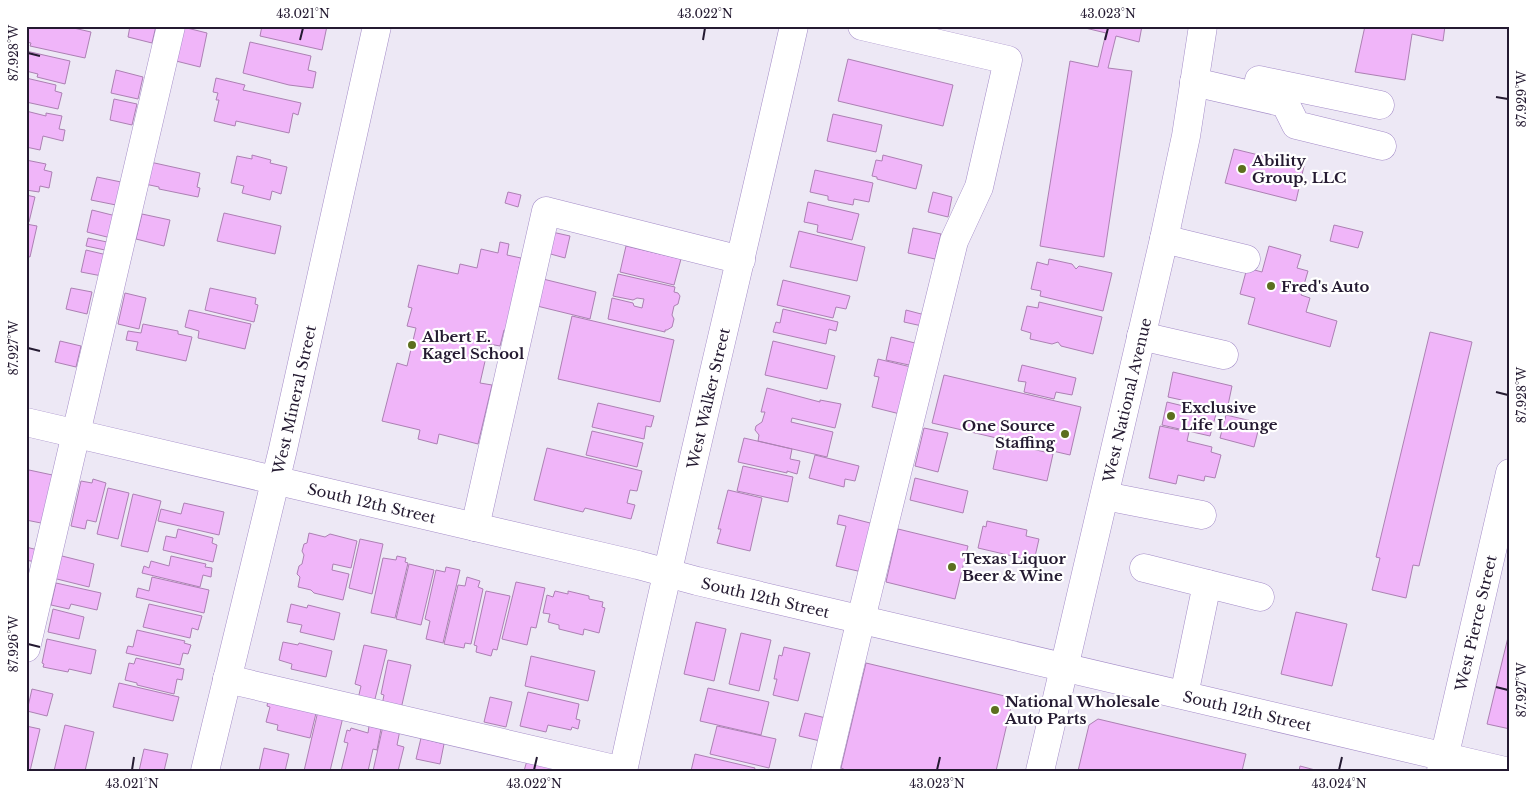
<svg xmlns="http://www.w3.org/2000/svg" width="1536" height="797" font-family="'Libre Baskerville',serif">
	<rect width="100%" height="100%" fill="#ede8f5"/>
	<path fill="#f0b5f9" stroke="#ac80b3" d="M26 26H65L91 32 85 58 30 46 31 43 26 42Z
		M130 26H156L152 43 128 37Z
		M262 26H327L322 50 260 36Z
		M1077 26H1142L1139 42 1116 36 1108 68 1132 71 1104 257 1040 246 1070 61 1098 67 1106 33Z
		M1365 26H1445L1443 41 1412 34 1405 80 1355 72Z
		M183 27 207 33 200 67 176 61Z
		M250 42 311 56 308 70 316 72 313 88 289 85 243 73Z
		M26 51 70 61 65 84 37 77 38 74 26 71Z
		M848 59 953 85 943 126 838 101Z
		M116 70 143 77 138 99 111 93Z
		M26 78 56 85 55 91 62 93 58 109 26 102Z
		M216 78 245 85 243 90 301 103 298 115 293 113 289 133 236 121 235 126 214 121 219 100H216L218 93 213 92Z
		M114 99 137 104 132 125 110 120Z
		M26 111 46 116V113L62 116 59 129 65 130 63 141 43 136 40 150 26 147Z
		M833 114 882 125 876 152 827 141Z
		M1234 149 1304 166 1296 201 1225 183Z
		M252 155 271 160 270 163 287 167 281 194 272 191 270 200 242 193 244 186 231 183 237 156 252 159Z
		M883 155 922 165 916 189 877 179V177L872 176 876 160 882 161Z
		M26 160 46 164 44 170 52 172 49 188 40 186 39 192 26 190Z
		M150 162 200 173 197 187 200 188 198 197 159 189V187L145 184Z
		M815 170 873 183 869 202 854 199 853 205 828 200V196L810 192Z
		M97 177 121 182 116 205 91 200Z
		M508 192 521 195 518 207 505 203Z
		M933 192 952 197 948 217 928 212Z
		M26 195 35 197 29 222 26 221Z
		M808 202 859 214 852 240 817 232 818 225 804 222Z
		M92 210 116 216 111 238 87 232Z
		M224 213 281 226 275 254 217 241Z
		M142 214 170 220 164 246 136 239Z
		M26 224 37 226 30 257 26 256Z
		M1334 225 1363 232 1358 248 1330 241Z
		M913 228 941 234 935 259 908 253Z
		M799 231 865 247 857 281 790 267Z
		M552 232 570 236 565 258 547 253Z
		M88 238 107 242 105 250 86 246Z
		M500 242 509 244 507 255 521 258 506 331 504 330 500 346 489 344 480 383 492 385 478 444 439 434 437 444 418 439 420 430 382 421 397 363 407 366 416 328 407 326 412 308 408 307 418 265 458 274 460 264 477 268 481 249 498 253Z
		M626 246 681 259 674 285 620 272Z
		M1269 246 1301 255 1297 268 1308 271 1301 295 1310 298 1306 312 1337 321 1330 347 1248 324 1255 298 1240 294 1247 268 1262 272Z
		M86 250 107 255 102 276 81 272Z
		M1049 259 1072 264 1076 269 1079 266 1112 273 1103 311 1040 296 1041 291 1031 289 1037 262 1048 265Z
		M618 274 675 287 674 292 678 293 680 296 678 304 674 306 672 315 674 319 672 327 667 330H665V332L608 319 612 298 633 303 634 306 642 308 644 299 637 298 633 300 613 296Z
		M543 279 596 292 590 319 537 306Z
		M783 280 850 296 846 309 836 307 833 318 777 305Z
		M71 288 92 292 87 314 66 309Z
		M210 288 256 298 255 304 258 305 254 322 205 310Z
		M125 293 146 298 139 329 118 324Z
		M1039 302 1102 317 1093 354 1061 346 1058 342 1052 344 1030 339 1031 333 1021 330 1027 306 1038 308Z
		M783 309 838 322 836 331 829 329 826 344 773 332 776 322 780 323Z
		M189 310 251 324 245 349 198 338 199 331 185 327Z
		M906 310 925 315 922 326 904 322Z
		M572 316 674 340 660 402 558 379Z
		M143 324 178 331V334L192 337 186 361 136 350 138 342 126 340 128 331 141 333Z
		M1430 332 1472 342 1419 566 1413 565 1406 598 1372 590 1380 558 1376 557Z
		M891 337 915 343 909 365 886 360Z
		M60 341 81 346 76 367 55 362Z
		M773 341 835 356 827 389 765 375Z
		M878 359 911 367 900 414 872 407 879 377 874 376Z
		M1022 365 1076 378 1072 395 1056 392 1054 399 1024 392 1026 382 1018 381Z
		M1173 372 1232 386 1227 410 1168 397Z
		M944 375 1081 407 1070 455 932 423Z
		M767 388 820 402V400L841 404 835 428 792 418 791 422 833 432 827 457 758 441 759 435 755 430 756 426 762 422 765 412H761Z
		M1167 402 1216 414 1210 436 1162 425Z
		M598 403 654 416 651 427 646 426 644 439 592 427Z
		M1226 415 1260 423 1254 447 1220 438Z
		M1160 426 1189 432 1187 441 1212 447 1211 452 1221 455 1215 478 1205 476 1204 481 1178 475 1176 484 1149 478Z
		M924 428 948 433 938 472 915 466Z
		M592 431 643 443 637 467 586 455Z
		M744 438 792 449 790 459 800 461 797 474 787 471V473L738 462Z
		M999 441 1053 454 1047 481 993 469Z
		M547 448 642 471 637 491 630 490 627 503 635 505 631 519 585 508 583 512 534 500Z
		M815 455 859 466 855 481 845 479 844 487 809 478Z
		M743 466 793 477 788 502 737 491Z
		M29 470 57 476 46 524 26 520V480Z
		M915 478 968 491 963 513 910 500Z
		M93 479 106 483 96 522 87 520 85 529 71 526 81 481 92 483Z
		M108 488 129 493 118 539 97 534Z
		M728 490 762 498 750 551 717 543 721 529H718Z
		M133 494 161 501 148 552 121 546Z
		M184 503 224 512 219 535 158 521 161 509 181 514Z
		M839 515 874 524 862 572 836 566 846 526 837 524Z
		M987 521 1027 530 1026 536 1039 539 1034 561 978 548 983 526 986 527Z
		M178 529 213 538 212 543 217 545 213 562 163 550 166 536 176 538Z
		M898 529 968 546 955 599 886 582Z
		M309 533 325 537 330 534 357 541 351 568 333 564 332 570 349 574 343 600 314 593 311 590 298 587 300 577 297 574 299 566 302 564 304 555 302 551 304 544 307 543Z
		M360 539 383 544 372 594 349 588Z
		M26 547 38 550 35 562 26 560Z
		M58 555 94 564 89 587 53 578Z
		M171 556 206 564 205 567 212 568 211 577 203 575 200 587 142 573 144 566 149 568 151 561 169 566Z
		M397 556 406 558 405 562 408 563 395 618 371 613 383 558 396 560Z
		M409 564 434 570 421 625 396 619Z
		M446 567 460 570 443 643 426 639 430 621 425 619 436 570 445 572Z
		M152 577 209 590 204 613 136 597 138 588 149 591Z
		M467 577 480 581 478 587 483 589 471 644 465 643 464 648 444 644 458 585 465 586Z
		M516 582 545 588 536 628 531 627 527 645 502 639Z
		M56 583 101 593 97 610 71 604 69 609 51 605Z
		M486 591 510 596 497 650 493 649 491 656 476 652 477 646 474 645Z
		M555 591 568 594V591L589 596V599L603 602 602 607 605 608 599 633 584 629 583 635 559 629V625L548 622 550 614 543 613 547 595 553 597Z
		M149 604 202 616 198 630 192 628 190 638 143 627Z
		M291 604 307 608 308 605 340 613 334 640 300 632 302 625 287 622Z
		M53 609 84 617 79 639 48 632Z
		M1296 612 1347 624 1332 686 1281 674Z
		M696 622 726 629 714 681 684 674Z
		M1510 629V729L1487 724Z
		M137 630 185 641 184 643 191 645 188 654 183 653 180 665 126 653 128 646 133 647Z
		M741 633 771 640 759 691 729 684Z
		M47 639 96 650 91 674 69 669 68 672 43 667 44 664 42 663Z
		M283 642 298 645 299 643 332 651 326 677 291 669 292 664 279 660Z
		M364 645 387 650 374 703 358 699 361 686 355 684Z
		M784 647 810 653 798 701 773 695 777 679H774L779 655 782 656Z
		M531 656 595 671 588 701 525 686Z
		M136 658 184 669 182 680 177 679 174 694 137 685V683L125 680 129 663 134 664Z
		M388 660 411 665 401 709 382 705 384 695 381 694Z
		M866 663 1013 698 996 771H848L841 768Z
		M119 683 179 697 173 721 113 707Z
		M708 688 769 702 761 735 700 721Z
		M32 689 53 694 47 716 27 711Z
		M528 692 579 704 576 719 580 720 578 729 572 727 571 730 548 725 546 732 520 726Z
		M490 697 512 702 506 727 484 722Z
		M268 700 317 709 310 738 277 730 278 725 266 722 270 707 267 706Z
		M318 711 343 717 330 771H304Z
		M805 713 826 718 820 741 799 736Z
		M1098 719 1246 754 1242 771H1078L1089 725Z
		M65 725 94 732 85 771H54Z
		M26 726 40 729 30 771H26Z
		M369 726 381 729 377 750 373 749 368 771H341L348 743 344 742 347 730 350 731 351 728 368 733Z
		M383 726 400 730 397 745 404 747 398 771H373Z
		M717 726 776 739 769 768 710 754Z
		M421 738 444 744 440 764 416 759Z
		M264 748 289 754 285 771H259Z
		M144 749 168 754 164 771H139Z
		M695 754 755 768 754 771H691Z
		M528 757 581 771H524Z
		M1300 766 1319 771H1299Z"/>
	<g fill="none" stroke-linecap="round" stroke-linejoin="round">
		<defs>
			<g id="minor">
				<path d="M1259 80 1380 105"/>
				<path d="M1194 82 1285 103 1296 125 1382 146"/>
				<path d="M1164 239 1246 259"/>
				<path d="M1141 336 1224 355"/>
				<path id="s1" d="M26 422 638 565 697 581 1505 771"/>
				<path d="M1105 496 1202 515"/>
				<path d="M475 527 546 211 741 260"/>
				<path d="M1144 568 1260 597"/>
				<path d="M26 648 171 26"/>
				<path id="s2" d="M227 679 623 771C677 522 738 275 794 26"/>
				<path d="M1184 695 1207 584"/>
				<path id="s3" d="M205 771 283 449 377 26"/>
				<path d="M825 771 861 619 954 241 979 187 1008 60 862 26"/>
				<path id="s4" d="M1441 771 1510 473"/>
			</g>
			<g id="major">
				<path id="s5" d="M1040 771 1164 239 1186 136 1203 26"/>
			</g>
		</defs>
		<use href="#minor" stroke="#a48cc8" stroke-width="29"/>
		<use href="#major" stroke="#a48cc8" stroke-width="29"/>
		<use href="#minor" stroke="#fff" stroke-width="28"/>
		<use href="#major" stroke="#fff" stroke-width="28"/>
	</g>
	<path fill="none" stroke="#241a31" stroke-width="2" d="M300 40 303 28M703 40 705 28M1105 40 1108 28M28 53 40 56M1496 97 1508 99M28 348 40 351M1496 392 1508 395M28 644 40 647M1496 687 1508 690M132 770 134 757M534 770 537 757M937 770 940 757M1339 770 1342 757"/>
	<g fill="#5c6f1e" stroke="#fff" stroke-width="2">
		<circle cx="1242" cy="169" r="5"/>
		<circle cx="1271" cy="286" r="5"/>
		<circle cx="412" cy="345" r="5"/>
		<circle cx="1171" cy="416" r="5"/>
		<circle cx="1065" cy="434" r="5"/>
		<circle cx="952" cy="567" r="5"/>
		<circle cx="995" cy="710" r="5"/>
	</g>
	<g text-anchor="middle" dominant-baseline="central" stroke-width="4.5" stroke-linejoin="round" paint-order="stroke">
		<g font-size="15" font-weight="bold" fill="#241a31" stroke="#fff" text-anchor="start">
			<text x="1252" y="160">Ability<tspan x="1252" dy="17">Group, LLC</tspan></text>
			<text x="1281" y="286">Fred's Auto</text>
			<text x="422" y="336">Albert E.<tspan x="422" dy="17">Kagel School</tspan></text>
			<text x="1181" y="407">Exclusive<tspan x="1181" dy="17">Life Lounge</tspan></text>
			<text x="1055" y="425" text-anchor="end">One Source<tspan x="1055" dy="17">Staffing</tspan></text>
			<text x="962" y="558">Texas Liquor<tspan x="962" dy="17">Beer &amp; Wine</tspan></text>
			<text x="1005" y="701">National Wholesale<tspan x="1005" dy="17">Auto Parts</tspan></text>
		</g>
		<g font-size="15" fill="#241a31" stroke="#fff">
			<text stroke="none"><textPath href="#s2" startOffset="789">West Walker Street</textPath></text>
			<text stroke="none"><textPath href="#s3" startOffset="382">West Mineral Street</textPath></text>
			<text stroke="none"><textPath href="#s5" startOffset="381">West National Avenue</textPath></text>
			<text stroke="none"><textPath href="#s1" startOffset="355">South 12th Street</textPath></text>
			<text stroke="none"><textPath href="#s1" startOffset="760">South 12th Street</textPath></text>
			<text stroke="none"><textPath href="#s4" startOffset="152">West Pierce Street</textPath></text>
			<text stroke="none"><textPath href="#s1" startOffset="1255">South 12th Street</textPath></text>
		</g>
	</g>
	<rect width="1536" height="797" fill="none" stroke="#ffffff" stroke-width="55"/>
	<rect x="28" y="28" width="1480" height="742" fill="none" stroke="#241a31" stroke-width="2"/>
	<g font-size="12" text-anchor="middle" fill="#241a31">
		<text x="303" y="18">43.021°N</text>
		<text x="705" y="18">43.022°N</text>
		<text x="1108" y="18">43.023°N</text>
		<text transform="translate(14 53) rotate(-90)" y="4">87.928°W</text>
		<text transform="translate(1522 99) rotate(-90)" y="4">87.929°W</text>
		<text transform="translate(14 348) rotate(-90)" y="4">87.927°W</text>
		<text transform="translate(1522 395) rotate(-90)" y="4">87.928°W</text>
		<text transform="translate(14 644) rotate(-90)" y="4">87.926°W</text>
		<text transform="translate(1522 690) rotate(-90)" y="4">87.927°W</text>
		<text x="132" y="788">43.021°N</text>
		<text x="534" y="788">43.022°N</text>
		<text x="937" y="788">43.023°N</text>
		<text x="1339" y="788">43.024°N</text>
	</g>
</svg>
